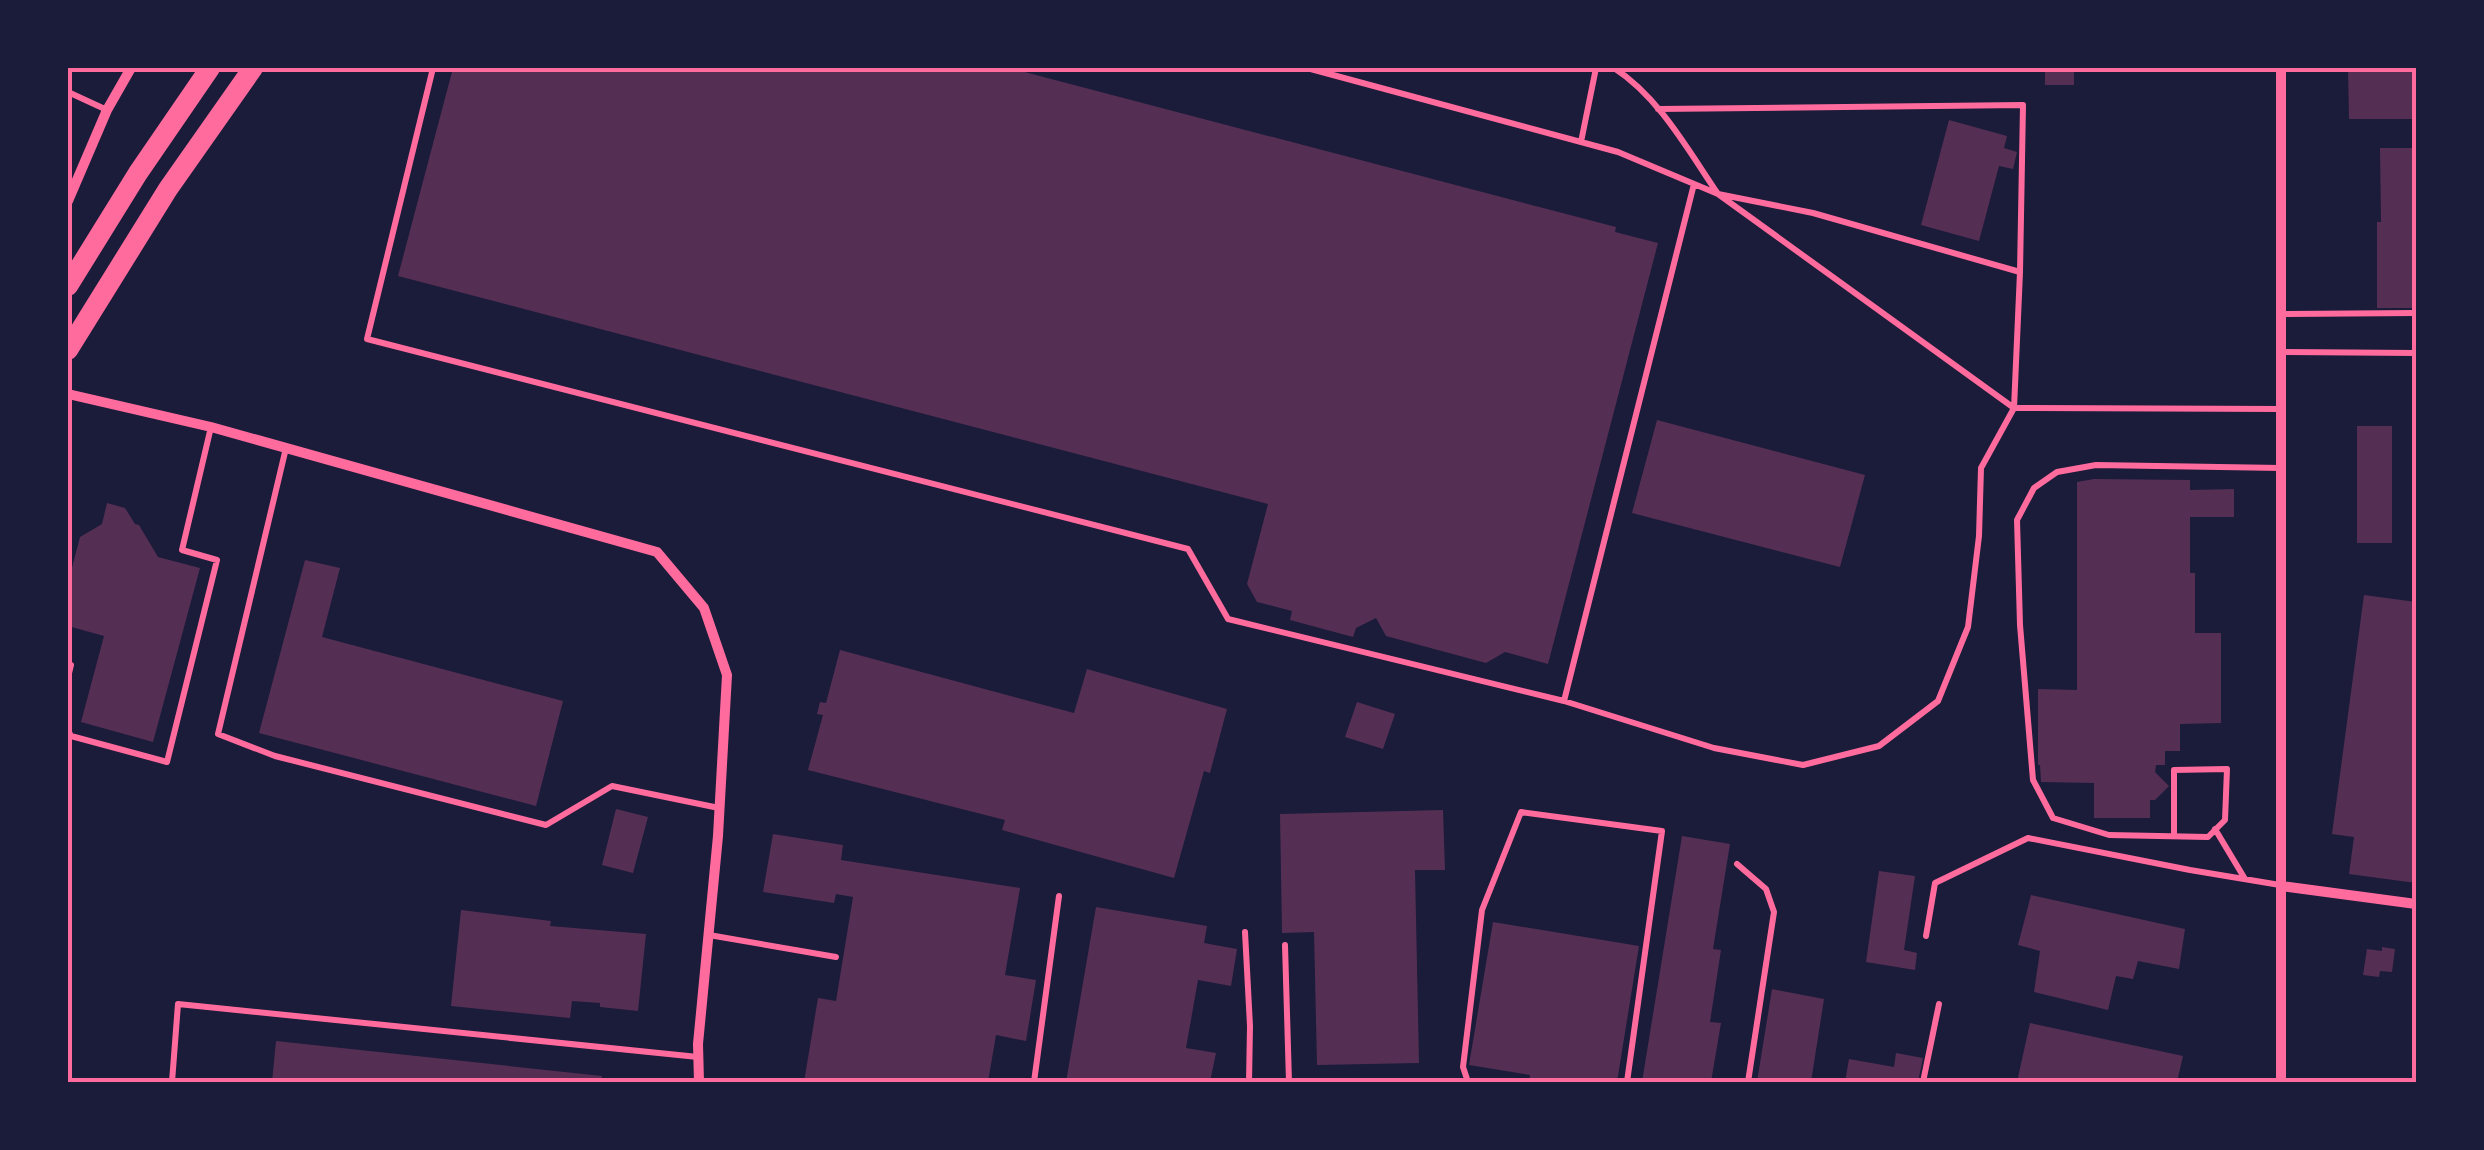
<svg xmlns="http://www.w3.org/2000/svg" width="2484" height="1150" font-family="'Sofia Sans Condensed',sans-serif">
	<rect width="100%" height="100%" fill="#1b1b3a"/>
	<path fill="#542f53" d="M453 68H1009L1616 227 1615 232 1658 243 1548 664 1505 652 1486 663 1386 636 1376 618 1356 628 1353 637 1290 620 1292 611 1257 602 1247 584 1268 504 398 276Z
		M2045 68H2074V85H2045Z
		M2348 68H2416V119H2349Z
		M1949 120 2007 136 2004 148 2017 152 2013 169 1999 166 1979 241 1921 225Z
		M2380 148H2416V308H2377V222H2381Z
		M1657 420 1865 475 1840 567 1632 513Z
		M2357 426H2392V543H2357Z
		M2094 479 2190 480V490L2234 489V517H2190V573H2195V633H2221V723L2180 724V751H2165V765H2156L2155 772 2169 786 2155 800H2150V818H2094V783L2041 782 2040 765H2038V689L2077 690V482Z
		M107 503 125 508 135 524 139 525 158 557 200 568 153 742 81 722 104 636 68 626V583L80 537 102 524Z
		M305 560 340 568 322 637 563 701 536 806 259 733Z
		M2364 595 2416 602V883L2349 874 2354 837 2332 834Z
		M840 650 1074 713 1087 669 1227 709 1210 773 1204 771 1174 878 1002 830 1005 820 808 770 823 715 817 714 820 702 826 703Z
		M1357 702 1395 714 1383 749 1345 737Z
		M616 809 648 817 633 873 602 865Z
		M1443 810 1445 870H1415L1419 1063 1317 1065 1314 932 1282 933 1280 814Z
		M773 834 843 845 841 860 1020 888 1005 975 1036 980 1026 1041 996 1035 988 1082H804L818 998 836 1001 853 897 836 894 834 903 763 892Z
		M1682 836 1730 844 1713 949 1721 950 1710 1022 1721 1023 1711 1082H1642Z
		M1879 871 1915 876 1904 950 1917 953 1915 970 1866 962Z
		M2031 895 2185 929 2179 969 2138 961 2133 979 2116 976 2108 1010 2034 992 2040 951 2018 945Z
		M1096 907 1207 926 1204 943 1237 949 1231 986 1198 980 1186 1048 1216 1053 1210 1082H1066Z
		M461 910 551 921 550 926 646 934 638 1011 600 1007V1003L572 1001 570 1018 451 1006Z
		M1493 922 1639 946 1617 1082H1529L1530 1075 1469 1065Z
		M2382 947 2395 949 2392 972 2380 971 2379 977 2363 975 2367 949 2382 951Z
		M1772 989 1824 999 1811 1082H1757Z
		M2030 1023 2183 1056 2177 1082H2017Z
		M276 1041 602 1076 601 1082H272Z
		M1896 1053 1923 1058 1918 1082H1845L1849 1059 1894 1067Z"/>
	<g fill="none" stroke-linecap="round" stroke-linejoin="round">
		<path stroke="#ff6b9d" stroke-width="6" d="M433 68 367 339 1188 549 1228 619 1564 701 1714 748 1803 765 1879 746 1938 701 1968 627 1979 536 1981 468 2014 408 2020 272 2023 105 1658 109
			M1307 68 1618 152 1718 194 2014 408 2281 409
			M1614 68C1659 97 1688 150 1718 194L1813 213 2020 272
			M68 92 107 110
			M1581 142 1596 68
			M2281 314 2416 313
			M2281 352 2416 353
			M286 448 218 734 275 756 546 825 612 786 719 808
			M68 677 71 665
			M1564 701 1694 184
			M68 730 71 736 167 762 217 560 182 550 211 427
			M2215 829 2245 879
			M2174 836V770L2227 769 2225 820 2208 837 2109 835 2053 818 2033 780 2020 625 2017 520 2034 488 2057 472 2096 465 2281 468
			M1737 864 1766 889 1774 912 1748 1082
			M1245 932 1250 1026 1249 1082
			M709 935 836 957
			M1926 936 1935 883 2028 838 2190 870 2280 885
			M1285 945 1289 1082
			M172 1082 178 1004 698 1057
			M1034 1082 1059 896
			M1468 1082 1463 1067 1482 910 1521 812 1662 831 1627 1082
			M1923 1082 1939 1004"/>
		<path stroke="#ff6b9d" stroke-width="10" d="M2281 68V1082
			M68 201 107 110 131 68
			M68 394 211 427 657 552 704 608 727 675 718 836 698 1044 699 1082
			M2281 886 2416 904"/>
		<path stroke="#ff6b9d" stroke-width="20" d="M68 286 138 173 210 68
			M68 350 168 189 253 68"/>
	</g>
	<rect width="2484" height="1150" fill="none" stroke="#1b1b3a" stroke-width="140"/>
	<rect x="70" y="70" width="2344" height="1010" fill="none" stroke="#ff6b9d" stroke-width="4"/>
</svg>
